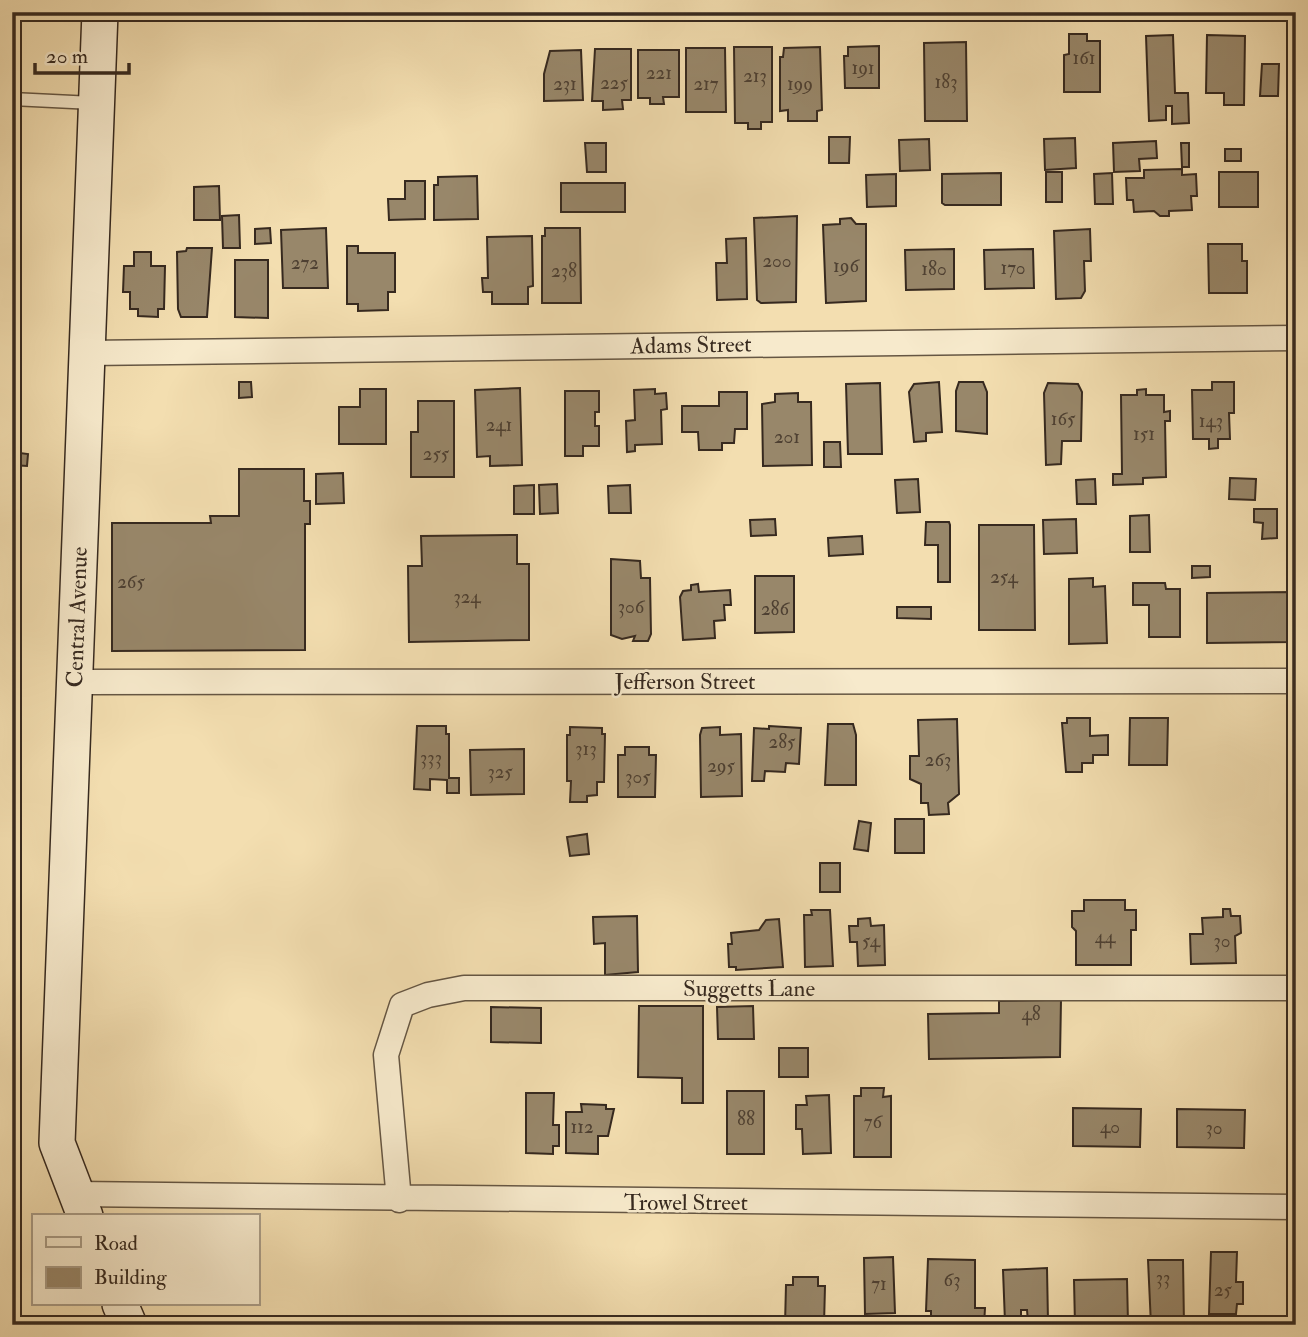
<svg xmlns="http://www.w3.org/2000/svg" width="1308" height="1337" font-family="'IM FELL Double Pica',serif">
	<rect width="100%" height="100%" fill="#f3deb0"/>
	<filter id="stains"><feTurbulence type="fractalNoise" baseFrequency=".00286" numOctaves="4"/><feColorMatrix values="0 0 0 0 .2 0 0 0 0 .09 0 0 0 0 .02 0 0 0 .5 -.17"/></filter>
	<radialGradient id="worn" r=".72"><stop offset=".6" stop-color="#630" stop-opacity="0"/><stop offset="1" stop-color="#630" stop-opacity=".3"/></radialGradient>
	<path fill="#98876a" stroke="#36291f" stroke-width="2" d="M1069 34H1087V41H1100V92H1064V55L1069 54Z
		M1173 35 1175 93H1188L1189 123 1172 124V106H1166V120L1149 121 1146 36Z
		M1207 35 1245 36 1244 105H1224V93H1206Z
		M966 42 967 121H925L924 43Z
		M879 46V88H845L844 56H848V47Z
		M734 47H772V122H761V129H748V123H735Z
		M820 47 822 110 817 111V121H788V110L780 111V57H783L784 48Z
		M686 48H725L726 112H686Z
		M595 49H631V100H622L623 109 603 110V101H592Z
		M581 50 583 100 544 101V74L550 51Z
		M638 50H679V97H663L664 104H650V98H638Z
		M1262 64H1279L1278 96H1260Z
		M829 137H850L849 163H829Z
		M1075 138 1076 168 1045 170 1044 139Z
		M929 139 930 170 900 171 899 140Z
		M1156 141 1157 158 1139 159 1140 171 1114 172 1113 143Z
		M585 143H606V172H587Z
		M1181 143H1189V167H1182Z
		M1225 149H1241V161H1225Z
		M1182 169V175L1196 174 1197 196H1191L1192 210 1169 211V216H1160L1154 211 1134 212 1133 200H1127L1126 178H1144V170Z
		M1046 172H1062V202H1046Z
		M1219 172H1258V207H1219Z
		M1001 173V205H945L942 203V174Z
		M1112 173 1113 204H1095L1094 174Z
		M896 174V206L867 207 866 175Z
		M12 175H18V276H12Z
		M477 176 478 219 434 220V185H438V177Z
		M405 181H425V219L389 220 388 199H405Z
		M561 183H625V212H561Z
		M219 186 220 220H194V187Z
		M239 215 240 248H223L222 216Z
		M797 216 796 302 761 303 757 300 754 218Z
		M851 218 856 224H866V301L826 303 823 225 840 224V219Z
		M270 228 271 243 255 244V229Z
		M326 228 328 288H283L281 230Z
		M545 228H580L581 303H542V236H545Z
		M1090 229 1091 261H1084L1085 291 1081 298 1056 299 1054 231Z
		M532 236 533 286 528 287V304H492V292H483L482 278H488L487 237Z
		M746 238 747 299 717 300 716 263H727L726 239Z
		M1208 244H1242V261H1247V293H1209Z
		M347 246H358V253H395V292H388V310L358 311V304H347Z
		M187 248H212L207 317H181L178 309 177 252 186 251Z
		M954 249V289L906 290 905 250Z
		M1033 249 1034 288 985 289 984 250Z
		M134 252H151V266H165L164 309H158V317L138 316V309H130V292H123L124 266H134Z
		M235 260H268V318L235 317Z
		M239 382H251L252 397 239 398Z
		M939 382 942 432 926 433V441L914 442 909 392 914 384Z
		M959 382H983L987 392V434L956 431V391Z
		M1212 382H1234V413H1229L1230 439H1218V448L1209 449V439H1193L1192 390H1212Z
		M880 383 882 454H848L846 384Z
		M1048 383 1078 384 1082 392 1081 441H1062L1061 464 1046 465 1044 393Z
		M520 388 522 465 490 466V456L477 457 475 390Z
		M360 389H386V444H339V407H360Z
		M655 389V394L666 393 667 409 661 410 662 444 635 445V451L627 452 626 421 635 420 634 390Z
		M1146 389V395H1164V412L1170 411V421H1165L1166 477 1143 478V484L1113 485V474H1122L1121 395H1137V390Z
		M565 391H599V412H595V426H599V446H583V456H565Z
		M719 392H747V429H735L734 443H722V450H699L698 432H682V406H719Z
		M798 393V402H811L812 465 763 466 762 404 775 402V394Z
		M418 401H454V477H411V432H418Z
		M824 442H840L841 467H824Z
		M12 452 28 454 27 466 12 465Z
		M239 469H304V501H310V524H305V650L112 651V523H211L210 516H239Z
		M343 473 344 503 316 504V474Z
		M1230 478 1256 479 1255 500 1229 499Z
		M918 479 920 512 897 513 895 480Z
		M1095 479 1096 504H1077L1076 480Z
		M557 484 558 513 540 514 539 485Z
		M534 485V514H514V486Z
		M630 485 631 513H609L608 486Z
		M1254 509H1277V538L1262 539 1263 523 1254 522Z
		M1149 515 1150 552H1130V516Z
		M775 519 776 535 751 536 750 520Z
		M1076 519 1077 553 1044 554 1043 520Z
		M926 522H949L950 525V582H938V545H925Z
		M979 525H1034L1035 630H979Z
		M517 535V564H529V640L409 642 408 566H422L421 536Z
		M862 536 863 554 829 556 828 538Z
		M611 559 640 561 641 578H650L651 634 648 641H633L635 636 622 639 611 635Z
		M1192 566H1210V577L1192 578Z
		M755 576H794V632L755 633Z
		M1093 578V587L1105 586 1107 643 1069 644V579Z
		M1133 583H1165L1166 589H1180V637H1149V605H1133Z
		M698 584 699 592 730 590 731 605H724L725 620 714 621 715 638 683 640 680 597 683 591 691 590V585Z
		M1295 592 1296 642 1207 643V593Z
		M897 607H931V619L897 618Z
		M1067 718H1090V736L1108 735V755H1093V763H1082V772H1066L1062 723H1067Z
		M1130 718H1168L1167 765H1129Z
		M957 719 959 794 948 803 949 814 929 815 928 803H921V784L910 779V756H919L918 720Z
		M828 724H853L856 735V785H825Z
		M417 726H446V734H449V778H459V793H447V780L430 779V790L414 789Z
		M769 726 801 728 799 764 786 763 785 772 765 771 764 781H752L754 728 769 729Z
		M570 727 602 728V734H605L604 782H597V795L587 796V802H570L571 781H567V735H570Z
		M720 727V735L741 734 742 796 701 797 700 735 702 728Z
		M625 747H649V755H656L655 797H618V755H625Z
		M524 749V794L471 795 470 750Z
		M895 819H924V853H895Z
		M859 821 871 823 868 851 854 849Z
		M587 834 589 854 570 856 567 837Z
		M820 863H840V892H820Z
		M1084 900H1125V910H1136V930H1131V965H1076V931L1072 927V911H1084Z
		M1223 909H1230L1231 916H1240L1241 933 1235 936 1236 963 1191 964 1190 934H1203L1202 918 1223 917Z
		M811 910H830L833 966 805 967 804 915H812Z
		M637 916 638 972 605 975V943L594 944 593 917Z
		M870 918 871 926 884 925 885 965 858 966 857 942H850L849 926H858V919Z
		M779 919 783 967 736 970V967H729L728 944H732L731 933 759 930 766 920Z
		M1061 1000 1060 1057 929 1059 928 1014 999 1013V1001Z
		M1288 1005H1296V1048L1288 1049Z
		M639 1006H703V1103H682V1078L638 1077Z
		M753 1006 754 1039H718L717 1007Z
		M491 1007 541 1008V1043L491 1042Z
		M779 1048H808V1077H779Z
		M861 1088H884L883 1097 891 1096V1157H854V1096H861Z
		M727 1091H764V1154H727Z
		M526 1093H554L553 1125H559V1146H553V1154L526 1153Z
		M829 1095 831 1153 803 1154 802 1129H796V1105H807L806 1096Z
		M581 1104 606 1105V1109H614L608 1136H598V1154L566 1153V1112H582Z
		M1073 1108 1141 1109 1140 1147 1073 1146Z
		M1177 1109 1245 1110 1244 1148 1177 1147Z
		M1211 1252H1237L1236 1282H1243V1304H1237L1236 1314H1209Z
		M893 1257 895 1313 865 1314 864 1258Z
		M928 1259 975 1260V1308H985L984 1325H931V1311H926Z
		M1148 1260H1183L1184 1325H1151Z
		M1047 1268 1048 1321 1028 1322 1027 1310H1021V1321L1005 1322 1003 1270Z
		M793 1277H818V1286H825L824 1325H785L786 1285H793Z
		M1127 1279 1128 1323 1075 1325 1074 1280Z"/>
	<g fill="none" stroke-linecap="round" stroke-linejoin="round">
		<defs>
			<path id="lane" d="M12 99 93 103"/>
			<path id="street" d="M87 353 1296 338
				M75 682 1296 681
				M76 1194 1296 1207
				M399 1200 386 1055 402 1005 428 995 464 988H1296"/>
			<path id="secondary" d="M85 1216 57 1143 100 12
				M120 1304 129 1325"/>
		</defs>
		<use href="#lane" stroke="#655643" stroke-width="15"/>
		<use href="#street" stroke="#655643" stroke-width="27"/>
		<use href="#secondary" stroke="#36291f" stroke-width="38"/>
		<use href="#lane" stroke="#f7eacc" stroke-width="12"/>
		<use href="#street" stroke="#f7eacc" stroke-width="24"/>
		<use href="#secondary" stroke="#f7eacc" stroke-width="35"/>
	</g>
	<g text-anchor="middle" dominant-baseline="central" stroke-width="5" stroke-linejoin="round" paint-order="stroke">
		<g font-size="19" fill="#4e4032">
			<text x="1084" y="58">161</text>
			<text x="863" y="68">191</text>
			<text x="659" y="73">221</text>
			<text x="755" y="76">213</text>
			<text x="946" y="82">183</text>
			<text x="614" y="83">225</text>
			<text x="565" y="84">231</text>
			<text x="706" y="84">217</text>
			<text x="800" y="84">199</text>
			<text x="777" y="261">200</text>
			<text x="305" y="263">272</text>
			<text x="846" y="266">196</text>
			<text x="1013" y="268">170</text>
			<text x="934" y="269">180</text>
			<text x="564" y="271">238</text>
			<text x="1063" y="419">165</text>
			<text x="1211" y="421">143</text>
			<text x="499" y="425">241</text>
			<text x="1144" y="434">151</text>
			<text x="787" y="437">201</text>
			<text x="436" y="454">255</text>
			<text x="1004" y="577">254</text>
			<text x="131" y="582">265</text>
			<text x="467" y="597">324</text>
			<text x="631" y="607">306</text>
			<text x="775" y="609">286</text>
			<text x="782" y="742">285</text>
			<text x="586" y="749">313</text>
			<text x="431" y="758">333</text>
			<text x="938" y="760">263</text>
			<text x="721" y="766">295</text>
			<text x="500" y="772">325</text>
			<text x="638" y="777">305</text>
			<text x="1105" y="937">44</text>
			<text x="871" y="941">54</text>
			<text x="1222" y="941">30</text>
			<text x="1031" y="1014">48</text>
			<text x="746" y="1119">88</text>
			<text x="873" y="1122">76</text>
			<text x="582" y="1127">112</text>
			<text x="1110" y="1127">40</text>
			<text x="1214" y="1128">30</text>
			<text x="1163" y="1278">33</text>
			<text x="952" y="1280">63</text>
			<text x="879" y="1284">71</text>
			<text x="1223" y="1290">25</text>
		</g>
		<g font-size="23" fill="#36291f" stroke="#f7eacc">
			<text transform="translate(691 345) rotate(-1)">Adams Street</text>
			<text transform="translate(77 617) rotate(-88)">Central Avenue</text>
			<text x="685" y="681">Jefferson Street</text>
			<text x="749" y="988">Suggetts Lane</text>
			<text x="686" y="1202">Trowel Street</text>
		</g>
	</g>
	<rect width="1308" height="1337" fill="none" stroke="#f3deb0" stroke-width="42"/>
	<rect x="14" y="14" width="1280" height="1309" fill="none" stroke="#36291f" stroke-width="3.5"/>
	<rect x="21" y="21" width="1266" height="1295" fill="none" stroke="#36291f" stroke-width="2"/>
	<rect x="32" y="1214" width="228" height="91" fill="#f7eacc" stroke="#aa9d87" stroke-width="2"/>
	<rect x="46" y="1237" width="35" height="10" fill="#f7eacc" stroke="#aa9d87" stroke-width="2"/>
	<text x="94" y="1250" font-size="21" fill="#36291f">Road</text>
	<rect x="46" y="1267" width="35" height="21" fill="#98876a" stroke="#aa9d87" stroke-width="2"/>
	<text x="94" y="1284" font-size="21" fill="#36291f">Building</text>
	<path d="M35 63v10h94v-10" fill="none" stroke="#36291f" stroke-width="3.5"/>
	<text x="46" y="63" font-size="21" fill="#36291f" stroke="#f7eacc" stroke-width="5" paint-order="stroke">20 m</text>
	<rect width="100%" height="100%" filter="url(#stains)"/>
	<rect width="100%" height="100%" fill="url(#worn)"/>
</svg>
